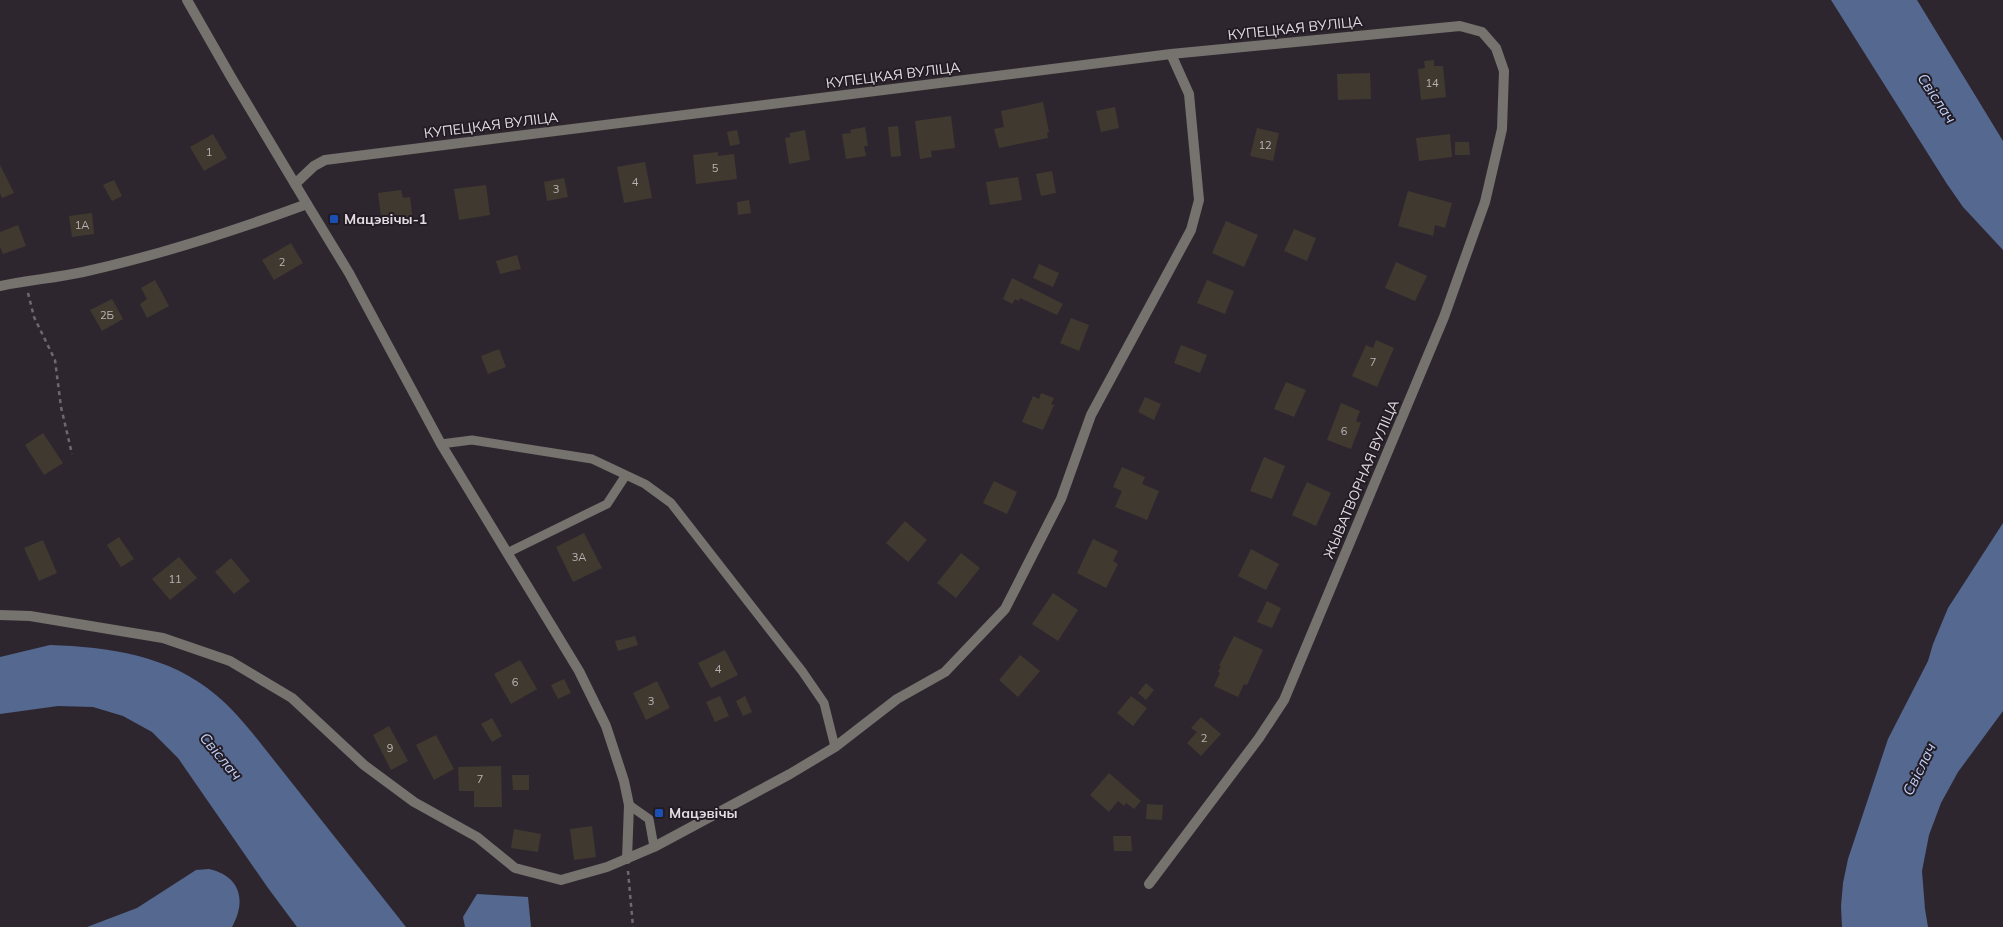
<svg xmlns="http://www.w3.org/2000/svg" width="2003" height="927" font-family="Mulish,sans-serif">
	<rect width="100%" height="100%" fill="#2e262f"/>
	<path fill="#546890" d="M1831 0H1917L2003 141V250L1963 207 1947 184Z
		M2003 523V711L1958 772 1941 803 1929 835 1922 871 1925 909 1928 927H1842L1841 906 1843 883 1848 859 1888 739 1928 661 1933 644 1948 608Z
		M50 645C109 647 169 655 216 695 232 708 245 724 258 740L406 927H297L268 888 178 758 152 732 123 716 93 707 58 706 0 714V657Z
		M209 869C240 876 247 900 232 927H87L137 908 196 870Z
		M477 894 528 897 531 927H465L463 917Z"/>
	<path fill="#40392f" d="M1434 60V66H1443L1446 97 1421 100 1418 69 1425 68 1424 61Z
		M1370 73 1371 99 1338 100 1337 74Z
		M1043 102 1049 132 1047 133 1048 138 999 148 994 129 1004 127 1001 111Z
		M1115 107 1119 128 1101 132 1096 111Z
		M951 116 955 148 931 151 932 157 920 159 915 121Z
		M898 126 901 156 891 157 888 127Z
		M865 127 868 146H864L866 156 846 159 842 134 851 133 850 130Z
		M1257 128 1279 133 1273 161 1250 156Z
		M737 130 740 144 730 146 727 132Z
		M805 130 810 160 789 164 785 138 790 137V133Z
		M213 134 227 158 204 171 190 147Z
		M1450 134 1452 157 1419 161 1416 138Z
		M1455 142H1469L1470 155H1455Z
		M718 152V156L734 154 737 179 696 184 693 155Z
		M645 162 652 198 624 203 617 167Z
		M0 165 14 193 2 198 0 193Z
		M1052 171 1056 193 1041 196 1036 174Z
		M1018 177 1022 200 990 205 986 182Z
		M564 178 568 197 547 201 544 182Z
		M114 180 122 196 112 201 103 185Z
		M486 185 490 215 459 220 454 189Z
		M401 190 403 198 410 197 413 221 382 225 378 193Z
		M1408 191 1452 203 1445 228 1435 225 1433 236 1398 226Z
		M749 200 751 213 738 215 737 202Z
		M92 213 94 234 72 237 69 216Z
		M1226 221 1258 235 1244 267 1212 253Z
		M18 225 26 246 3 254 0 247V232Z
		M1294 229 1316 238 1307 261 1284 251Z
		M291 243 303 263 274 280 262 260Z
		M517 255 521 269 500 274 496 261Z
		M1396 262 1427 276 1415 301 1385 288Z
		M1039 264 1059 273 1053 287 1033 278Z
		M1012 278 1063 304 1057 315 1020 298 1019 301 1015 299 1012 304 1003 299Z
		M155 280 169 306 147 318 140 304 147 299 141 288Z
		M1207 280 1234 291 1225 314 1197 303Z
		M112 299 123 319 102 331 90 310Z
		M1071 318 1089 325 1079 351 1060 343Z
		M1376 340 1394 348 1377 387 1352 376 1366 345 1373 348Z
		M1181 345 1207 355 1200 373 1174 363Z
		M499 349 506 367 488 374 481 356Z
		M1286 382 1306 390 1294 417 1274 409Z
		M1041 393 1054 398 1051 404 1054 405 1043 430 1022 422 1033 396 1039 399Z
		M1145 397 1161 404 1154 420 1138 412Z
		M1341 403 1360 411 1356 421 1361 423 1351 449 1327 440Z
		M43 433 63 463 44 475 25 445Z
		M1264 457 1285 466 1272 499 1250 491Z
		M1122 467 1145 477 1142 484 1159 491 1147 520 1115 507 1122 491 1113 487Z
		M994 481 1017 492 1007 514 983 503Z
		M1307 482 1331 493 1316 526 1292 515Z
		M905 521 927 540 908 562 886 543Z
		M584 533 602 568 573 582 556 547Z
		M119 537 134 559 121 567 107 545Z
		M1093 539 1118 551 1113 561 1118 564 1106 588 1077 573Z
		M43 540 57 573 39 581 24 548Z
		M1251 549 1279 564 1266 590 1238 576Z
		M961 553 980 568 956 598 937 583Z
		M179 557 197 578 170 600 152 579Z
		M231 558 250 581 234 594 215 572Z
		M1053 593 1078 610 1058 641 1032 624Z
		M1267 601 1281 608 1272 628 1257 622Z
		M635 636 638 645 618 651 615 641Z
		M1234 636 1263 650 1247 685 1244 684 1238 697 1214 686 1220 673 1218 672 1221 666H1219Z
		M725 650 738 675 711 688 698 663Z
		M1020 655 1040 671 1018 697 999 680Z
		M520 660 537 689 511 704 494 674Z
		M564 679 571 693 558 699 551 685Z
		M657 681 670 708 646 720 633 693Z
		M1146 683 1154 690 1146 700 1138 693Z
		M720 696 729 716 715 722 706 702Z
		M745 696 752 712 743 716 736 701Z
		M1131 696 1147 708 1133 726 1117 713Z
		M1201 717 1221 734 1201 756 1187 743 1197 732 1191 728Z
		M492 718 502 736 492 742 481 724Z
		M389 726 408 761 391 770 373 735Z
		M436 735 454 769 434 780 416 745Z
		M501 766 502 807H474V791H459L458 767Z
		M1109 773 1141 801 1134 809 1126 803 1124 806 1118 801 1109 812 1090 795Z
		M512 775H529V790H513Z
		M1147 804 1163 805 1162 820 1146 819Z
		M592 826 596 857 574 860 570 829Z
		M514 829 541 834 538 852 511 848Z
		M1113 836H1131L1132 851H1114Z"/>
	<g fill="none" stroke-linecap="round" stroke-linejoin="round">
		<path stroke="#6f6870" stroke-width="2.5" stroke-dasharray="4 4" stroke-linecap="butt" d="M28 293 34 317 55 360 61 407 72 454
			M628 871 633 927"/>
		<path stroke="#76726d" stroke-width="9" d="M441 444 472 440 592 459 645 484 671 503 802 671 824 703 835 747
			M507 553 607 504 626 475
			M629 805 649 819 654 847"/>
		<path stroke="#76726d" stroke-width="10" d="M295 184 314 166 325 160 1171 54 1460 26 1482 32 1496 48 1504 71 1502 129 1485 202 1444 317 1284 700 1259 738 1149 884
			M0 286C28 280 56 278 83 272 160 255 234 231 307 204L349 273 441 444 579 671 606 726 624 781 629 805 627 859
			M0 615 30 616 163 638 230 661 292 698 364 765 414 802 477 837 515 868 561 880 607 867 654 847 790 774 835 747 897 699 945 672 1005 609 1061 499 1091 415 1191 230 1199 200 1189 94 1171 54"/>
		<path stroke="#76726d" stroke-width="10" d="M187 0 231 77 307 204"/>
	</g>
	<g fill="#1a4fb4" stroke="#241c25" stroke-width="2">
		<rect x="329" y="214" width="10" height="10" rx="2.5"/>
		<rect x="654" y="808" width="10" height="10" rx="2.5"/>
	</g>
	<g text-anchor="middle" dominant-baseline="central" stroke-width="4" stroke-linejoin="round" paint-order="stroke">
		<g font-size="11" fill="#bab3b5">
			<text x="1432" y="83">14</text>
			<text x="1265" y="145">12</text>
			<text x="209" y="152">1</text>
			<text x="715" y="168">5</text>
			<text x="635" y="182">4</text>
			<text x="556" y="189">3</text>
			<text x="82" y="225">1А</text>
			<text x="282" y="262">2</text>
			<text x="107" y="315">2Б</text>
			<text x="1373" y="362">7</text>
			<text x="1344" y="431">6</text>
			<text x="579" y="557">3А</text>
			<text x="175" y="579">11</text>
			<text x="718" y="669">4</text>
			<text x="515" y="682">6</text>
			<text x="651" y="701">3</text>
			<text x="1204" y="738">2</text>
			<text x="390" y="748">9</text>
			<text x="480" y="779">7</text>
		</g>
		<g font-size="14" fill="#e2dce2" stroke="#241c25">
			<text transform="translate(1295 28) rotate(-6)">КУПЕЦКАЯ ВУЛІЦА</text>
			<text transform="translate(893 75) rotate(-7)">КУПЕЦКАЯ ВУЛІЦА</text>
			<text transform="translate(491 125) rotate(-7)">КУПЕЦКАЯ ВУЛІЦА</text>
			<text transform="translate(1361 479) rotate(-67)">ЖЫВАТВОРНАЯ ВУЛІЦА</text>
		</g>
		<g font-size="14" font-weight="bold" fill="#e2dce2" stroke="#241c25" text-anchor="start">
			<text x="344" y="219">Мацэвічы-1</text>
			<text x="669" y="813">Мацэвічы</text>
		</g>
		<g font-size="15" font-style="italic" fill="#bed2fa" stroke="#241c25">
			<text transform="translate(1937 98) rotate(56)">Свіслач</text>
			<text transform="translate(221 756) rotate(50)">Свіслач</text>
			<text transform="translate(1919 769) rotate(-64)">Свіслач</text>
		</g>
	</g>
</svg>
